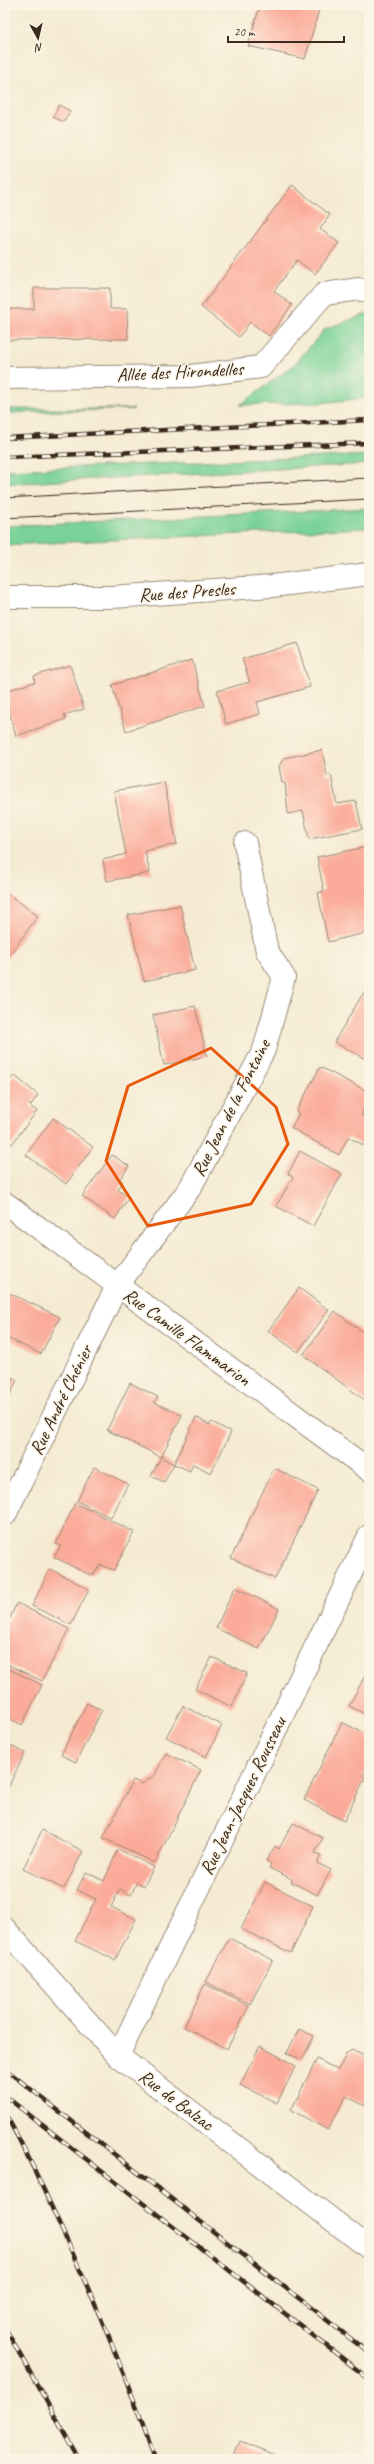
<svg xmlns="http://www.w3.org/2000/svg" width="374" height="2464" font-family="Caveat,sans-serif">
	<rect width="100%" height="100%" fill="#fcf5e5"/>
	<filter id="ink" filterUnits="userSpaceOnUse"><feTurbulence type="fractalNoise" baseFrequency=".025" numOctaves="2"/><feDisplacementMap in="SourceGraphic" scale="8" xChannelSelector="R" yChannelSelector="G"/><feConvolveMatrix kernelMatrix="1 2 1 2 8 2 1 2 1" color-interpolation-filters="sRGB"/></filter>
	<filter id="wash" filterUnits="userSpaceOnUse"><feTurbulence type="fractalNoise" baseFrequency=".012" numOctaves="4" result="noise"/><feDisplacementMap in="SourceGraphic" scale="16" xChannelSelector="R" yChannelSelector="G"/><feGaussianBlur stdDeviation="0.9" result="paint"/><feColorMatrix in="noise" values="0 0 0 0 0 0 0 0 0 0 0 0 0 0 0 0 0 1.4 0 .05"/><feComposite in="paint" operator="in"/></filter>
	<g filter="url(#wash)">
		<rect width="100%" height="100%" fill="#f5ebd3"/>
		<path fill="#79d298" stroke="#5a7e5b" d="M369 313V398L318 403 240 405 294 365 325 329Z
			M5 409H134L5 413Z
			M369 455V464L5 484V470Z
			M369 508V528L5 545V526Z"/>
		<g id="blocks">
			<path fill="#fbab9a" d="M260 5H335L334 9 320 6 305 59 248 46Z
				M59 105 70 111 64 122 53 117Z
				M292 185 330 215 320 229 339 243 315 274 297 260 274 291 292 305 269 336 250 322 239 337 201 307Z
				M34 288H110V309H127L128 339 5 340V309H34Z
				M297 643 310 687 257 702 260 714 226 724 217 691 250 682 242 659Z
				M192 660 205 706 126 731 112 685Z
				M70 665 84 709 64 715 66 719 16 736 5 698V691L35 682 34 676Z
				M322 750 327 775H331L337 804 356 801 362 829 309 839 303 811 288 814 285 783H282L279 766 284 758Z
				M164 782 177 844 145 851 150 873 107 881 103 860 126 854 114 791Z
				M366 847 369 861V932L328 942 318 893 324 891 317 857Z
				M5 892 38 916 5 961Z
				M180 905 195 970 144 981 128 915Z
				M364 992 369 994V1061L334 1042Z
				M195 1006 207 1056 164 1065 153 1015Z
				M320 1067 369 1092V1100L361 1115 369 1119V1137L365 1146 348 1137 339 1155 291 1128 299 1114 296 1112Z
				M14 1075 38 1095 30 1106 37 1111 12 1144 5 1139V1087Z
				M53 1118 93 1147 66 1184 26 1155Z
				M300 1151 342 1174 313 1226 276 1206 293 1177 288 1174Z
				M112 1155 129 1166 120 1179 123 1182 118 1190 129 1197 115 1219 82 1196Z
				M299 1288 329 1310 298 1352 268 1331Z
				M5 1291 60 1317 41 1354 5 1337Z
				M335 1311 369 1337V1403L303 1355Z
				M5 1374 17 1380 5 1406Z
				M130 1383 158 1397 154 1402 182 1415 161 1457 107 1430Z
				M196 1417 209 1425 212 1422 231 1432 211 1473 193 1464 190 1471 174 1464Z
				M161 1457 174 1464 164 1482 151 1476Z
				M94 1467 128 1484 111 1518 77 1501Z
				M274 1468 318 1490 275 1579 231 1558Z
				M75 1503 134 1532 114 1570 100 1565 92 1576 54 1557 61 1546 56 1544Z
				M50 1569 89 1589 71 1625 32 1606Z
				M235 1587 279 1609 259 1649 216 1628Z
				M17 1603 69 1629 42 1681 5 1663V1628Z
				M212 1657 247 1673 232 1707 195 1689Z
				M5 1667 42 1685 22 1725 5 1716Z
				M369 1668V1716L349 1706Z
				M87 1703 102 1710 76 1762 61 1755Z
				M183 1706 222 1725 206 1757 166 1737Z
				M342 1722 369 1736V1764L363 1776 365 1778 344 1821 304 1800Z
				M5 1743 25 1753 5 1794Z
				M166 1753 201 1770 155 1863 103 1838 133 1780 142 1784 155 1775Z
				M293 1823 323 1838 315 1853 321 1856 317 1863 331 1870 317 1895 291 1882 292 1879 269 1868 271 1864 266 1861 275 1846 279 1849Z
				M42 1830 83 1851 64 1889 23 1869Z
				M118 1849 154 1867 144 1886 137 1882 131 1895 120 1889 111 1907 136 1919 115 1960 75 1941 96 1899 77 1890 86 1872 104 1881Z
				M265 1882 313 1906 291 1953 241 1929Z
				M229 1938 273 1960 250 2004 206 1982Z
				M205 1984 249 2006 227 2049 184 2027Z
				M299 2029 314 2036 302 2060 287 2053Z
				M260 2046 296 2066 277 2103 240 2085Z
				M352 2050 366 2057 369 2051V2108L346 2096 328 2130 291 2110 317 2059 338 2070 347 2053Z
				M240 2441 277 2456 275 2459H232Z"/>
		</g>
	</g>
	<g filter="url(#ink)">
		<use href="#blocks" fill-opacity="0" stroke="#988a78" stroke-width="1"/>
		<g fill="none" stroke-linecap="round" stroke-linejoin="round">
			<defs>
				<path id="street" d="M5 378 191 376 261 367 324 294 359 289 369 292
					M5 597H112L272 586 369 574
					M5 1203 369 1470
					M5 1515 117 1286 190 1188 264 1050 284 977 267 951 245 843
					M5 1929 118 2056 369 2248
					M118 2056 369 1536"/>
			</defs>
			<use href="#street" stroke="#988a78" stroke-width="24"/>
			<use href="#street" stroke="#fff" stroke-width="22"/>
			<path stroke="#3b2a1e" stroke-width="1" d="M5 498 369 478
				M5 518 369 499"/>
			<defs>
				<path id="rail" d="M5 438 369 420
					M5 457 369 443
					M5 2069 369 2353
					M5 2096 369 2379
					M5 2114C26 2149 42 2186 59 2223 94 2300 128 2379 155 2459
					M5 2328 79 2459"/>
			</defs>
			<use href="#rail" stroke="#3b2a1e" stroke-width="4.5"/>
			<use href="#rail" stroke="#fcf5e5" stroke-width="3" stroke-dasharray="9" stroke-linecap="butt"/>
		</g>
	</g>
	<path fill="none" stroke="#e8590c" stroke-width="3" stroke-linejoin="round" d="M211 1048 276 1107 288 1144 251 1204 148 1226 106 1161 128 1086Z"/>
	<g text-anchor="middle" dominant-baseline="central" stroke-width="3" stroke-linejoin="round" paint-order="stroke">
		<g font-size="19" fill="#3b2a1e" stroke="#fcf5e5">
			<text transform="translate(180 372) rotate(-3)">Allée des Hirondelles</text>
			<text transform="translate(187 592) rotate(-4)">Rue des Presles</text>
			<text transform="translate(231 1108) rotate(-63)">Rue Jean de la Fontaine</text>
			<text transform="translate(187 1337) rotate(36)">Rue Camille Flammarion</text>
			<text transform="translate(61 1400) rotate(-64)">Rue André Chénier</text>
			<text transform="translate(243 1796) rotate(-64)">Rue Jean-Jacques Rousseau</text>
			<text transform="translate(176 2100) rotate(37)">Rue de Balzac</text>
		</g>
	</g>
	<rect width="374" height="2464" fill="none" stroke="#fcf5e5" stroke-width="20"/>
	<g transform="translate(38 38) rotate(172)" stroke="#fcf5e5" stroke-width="3" paint-order="stroke">
	<path d="M0-3L7 15L0 10L-7 15Z" fill="#3b2a1e"/>
	<text y="-6" font-size="11" font-weight="bold" text-anchor="middle" fill="#3b2a1e">N</text>
	</g>
	<path d="M228 36v6h116v-6" fill="none" stroke="#3b2a1e" stroke-width="2"/>
	<text x="234" y="36" font-size="12" fill="#3b2a1e" stroke="#fcf5e5" stroke-width="3" paint-order="stroke">20 m</text>
</svg>
